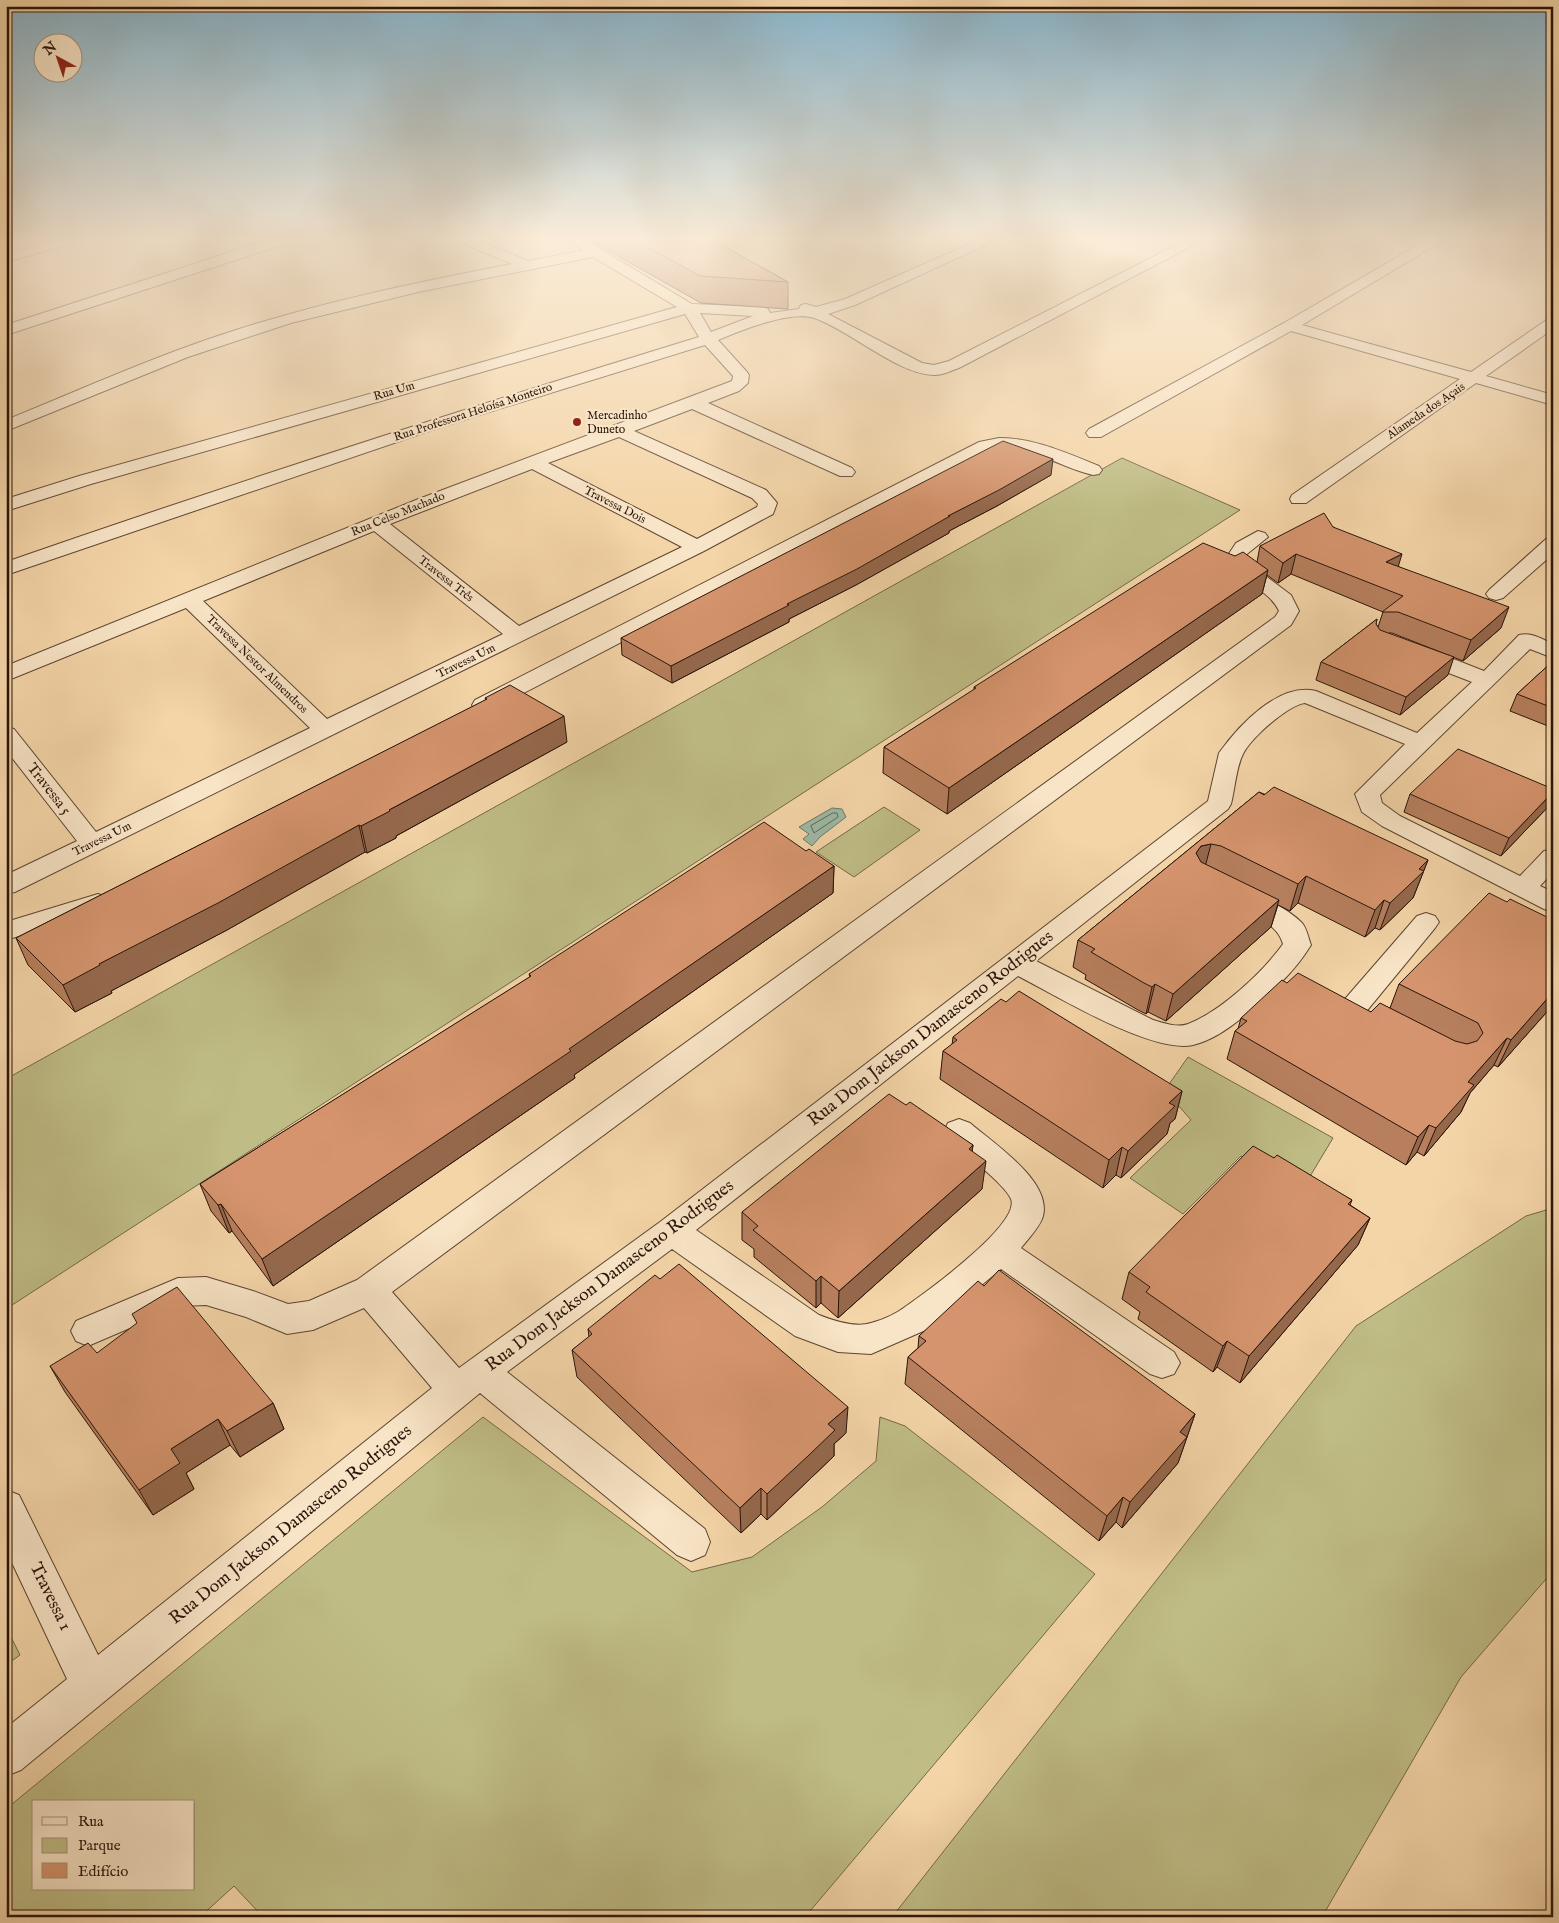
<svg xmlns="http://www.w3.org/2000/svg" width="1559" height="1923" font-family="'IM FELL English',serif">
	<rect width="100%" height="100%" fill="#f4d5a8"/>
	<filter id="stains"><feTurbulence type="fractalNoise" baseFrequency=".004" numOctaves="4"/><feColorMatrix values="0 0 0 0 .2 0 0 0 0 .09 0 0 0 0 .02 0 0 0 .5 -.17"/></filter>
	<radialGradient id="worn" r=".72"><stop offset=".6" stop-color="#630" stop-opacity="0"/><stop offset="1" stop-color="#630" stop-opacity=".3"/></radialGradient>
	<path fill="#bfbc85" stroke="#746847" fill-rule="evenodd" d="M1122 458 1240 510 6 1309V1079Z
		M884 807 920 830 854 877 816 852Z
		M1188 1057 1333 1138 1306 1183 1241 1156 1183 1214 1130 1178 1191 1120 1165 1090Z
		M1553 1208V1571L1461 1677 1322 1917H892L1356 1326 1526 1216Z
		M483 1417 692 1572 752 1557 822 1507 876 1461 880 1417 905 1426 1095 1574 805 1917H263L234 1886 200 1917H6V1809ZM34 1802H194V1889H34Z
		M6 1627 20 1655 6 1665Z"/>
	<path fill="#9cb9a4" stroke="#6e7766" d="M832 808 842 809 846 817 820 837 812 846 803 839 809 834 799 827Z"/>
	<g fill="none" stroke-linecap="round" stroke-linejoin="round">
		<path stroke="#626656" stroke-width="1" d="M833 813H837L838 817 814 833 811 826Z"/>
		<defs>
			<path id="minor" d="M59 238H82L81 241 6 262V254Z
				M274 238H295L294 241 6 335V325Z
				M450 238H470L529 261 583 250 566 238H582L692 304 763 307 768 309 770 313 799 309 801 305 806 304 816 307 845 299 983 238H1001L855 305 828 314 922 363 934 365 949 361 1190 238H1207L961 367C953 370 943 375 935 375 900 376 848 329 814 318 790 310 740 331 718 340L747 372 749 375 748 383 739 391 708 403 852 468 855 472 852 476H840L692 409 634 431 766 490 777 503 773 514 704 551 15 892 6 894V875L77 841 6 750V727L14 729 96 832 310 728 186 608 6 681V666L416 500 732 381 733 376 705 345 444 426 6 575V562C236 482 467 408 699 337L685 314 91 484 6 511V499L79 476 677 307 593 257 418 292 291 323 188 357 6 431V420C82 389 157 355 236 330 326 301 419 282 512 264ZM700 313 753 316 711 332ZM619 437 752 498 758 504 757 507 697 539 548 463ZM532 469 682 547 519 626 390 524ZM374 531 503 634 327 719 203 601Z
				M1430 238H1447L1302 325 1471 372 1548 319 1553 317V329L1486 376 1553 395V405L1476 383 1306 503H1292L1290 499 1292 495 1460 379 1291 331 1101 437H1089L1086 433 1089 429 1284 323Z
				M999 438C1035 438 1066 453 1099 466L1102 470 1099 474 1093 475C1058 467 1029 443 990 450L491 710 483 712 475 710 472 705 475 700 979 442Z
				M1258 531 1265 533 1268 537 1247 554 1244 560 1291 595 1299 611 1291 625 392 1292 459 1368 660 1222 1208 801 1219 753C1239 725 1279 682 1316 691L1417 733 1472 682 1407 657 1404 652 1407 647 1415 646 1423 647 1484 671 1519 635C1532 632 1541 639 1553 644V658L1530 649 1380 795 1382 803 1400 816 1520 876 1544 851 1553 849V872L1540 886 1553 892V912L1544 909 1382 826 1362 812 1355 794 1405 744 1305 703C1288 705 1251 738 1243 754 1236 768 1235 789 1231 804L1228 809 1036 961 1153 1020C1163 1023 1177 1028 1188 1024 1221 1011 1262 973 1283 944 1277 922 1251 915 1232 905L1228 899 1232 893C1250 888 1289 909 1302 923 1307 929 1308 937 1311 945 1295 971 1277 987 1254 1007 1238 1022 1215 1040 1193 1045 1152 1054 1057 996 1018 976L696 1230 819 1315C834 1321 855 1328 871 1323 882 1320 896 1314 905 1307 925 1293 1021 1224 1011 1199 1005 1184 962 1152 948 1139L944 1131 948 1123 959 1119 970 1123C993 1143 1052 1181 1043 1216 1040 1227 1028 1239 1021 1248L1174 1352 1180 1363 1174 1374 1162 1378 1150 1374 1001 1269 928 1329 871 1354 838 1352 795 1336 672 1249 507 1372 705 1529 710 1542 705 1555 691 1561 677 1555 480 1393 21 1770 6 1776V1728L67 1679 6 1550V1490L19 1495 98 1655 432 1388 364 1308 313 1330 287 1334 246 1317 206 1305 181 1306 88 1346 76 1341 71 1331 76 1321 178 1278 206 1277 253 1291 288 1304 309 1301 357 1280 1275 617 1279 611C1269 589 1238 581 1224 561L1236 543Z
				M1553 537V554L1503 598 1496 600 1489 598 1486 594 1489 590 1546 539Z
				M98 894 107 897 111 903 107 909 6 940V922Z
				M1426 913 1435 916 1439 922 1435 928 1365 1013 1355 1016 1345 1013 1341 1006 1345 999 1417 916Z"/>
		</defs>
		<use href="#minor" stroke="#5c4431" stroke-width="2"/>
		<use href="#minor" fill="#f8e4c6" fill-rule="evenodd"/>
	</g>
	<path fill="#b77f5e" stroke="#291409" d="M586 238H709L788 282V309L701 303Z
		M1051 475 997 506 949 531V533L856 585 789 619V622L672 683 622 655 621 638Z
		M1333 527 1501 628 1463 661 1392 633H1389L1448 675 1400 715 1316 680 1321 662 1377 619 1376 624 1378 627 1383 612 1291 574 1278 583 1267 575 1262 594 947 814 883 773 884 747 974 690V687L1235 556 1257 562 1260 546Z
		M1553 661V728L1510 711 1517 694Z
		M485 698 567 742 396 836V838L367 853 365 852 227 930 111 991 112 993 75 1012 28 965 16 938 486 700Z
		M1553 781V799L1551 798 1547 808 1501 856 1404 812 1410 794 1550 788Z
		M1259 792 1428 860 1413 898 1380 930 1375 928 1365 937 1298 903 1290 911 1278 905 1271 927 1166 1021 1148 1012 1146 1014 1138 1010 1085 979 1086 975 1073 967 1078 940Z
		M806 851 834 866 833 893 574 1075 575 1078 273 1286 232 1231 229 1233 211 1211 200 1184 530 977 529 974Z
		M1287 983 1371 1012 1390 1008 1399 984 1553 1005 1498 1067 1494 1065 1470 1093 1461 1112 1424 1156 1417 1152 1406 1165 1227 1059 1235 1031 1238 1029 1241 1018Z
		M1006 1002 1182 1091 1175 1119 1170 1123 1167 1134 1121 1178 1116 1175 1103 1188 940 1079 943 1051 952 1045 953 1037Z
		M906 1105 973 1145 972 1151 982 1189 838 1318 821 1303 816 1308 754 1257V1249L742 1240V1212Z
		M1274 1158 1352 1200 1350 1205 1370 1218 1358 1245 1240 1383 1217 1367 1213 1372 1138 1319 1140 1312 1122 1299 1129 1272Z
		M984 1286 1195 1414 1178 1463 1122 1528 1116 1522 1099 1541 905 1384 908 1357 918 1348 919 1336Z
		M588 1329 846 1433 834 1444V1456L767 1520 761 1514 741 1533 577 1377 572 1350 589 1337Z
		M97 1353 273 1403 284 1429 240 1457 230 1445 186 1473 194 1489 153 1515 65 1392 50 1366Z"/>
	<path fill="#95684c" stroke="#291409" d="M1053 459 1051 475 997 506 949 531V533L856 585 789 619V622L672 683 671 666Z
		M1296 554 1291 574 1278 583 1283 563Z
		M1402 554 1396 574 1386 562Z
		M1268 570 1262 594 947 814 949 788Z
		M1509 607 1501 628 1463 661 1471 640Z
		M1454 657 1448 675 1400 715 1406 697Z
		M564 716 567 742 396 836V838L367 853 361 826 389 810Z
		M1553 792V795L1547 808 1501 856 1509 838Z
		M359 825 365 852 227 930 111 991 112 993 75 1012 63 985 99 964Z
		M1211 844 1204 871 1196 853 1201 846Z
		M1428 860 1413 898 1380 930 1390 903 1419 869Z
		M834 866 833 893 574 1075 575 1078 273 1286 262 1259Z
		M1306 876 1298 903 1290 911 1298 884Z
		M1279 900 1271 927 1166 1021 1173 994Z
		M1384 900 1375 928 1365 937 1375 910Z
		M1155 984 1148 1012 1146 1014 1152 987Z
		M1553 992V1005L1498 1067 1511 1040Z
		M1507 1038 1494 1065 1470 1093 1461 1112 1424 1156 1436 1128 1468 1082Z
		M1182 1091 1175 1119 1170 1123 1167 1134 1121 1178 1128 1151 1169 1103Z
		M1429 1125 1417 1152 1406 1165 1418 1137Z
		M973 1145 969 1172V1149Z
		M1122 1147 1116 1175 1103 1188 1109 1160Z
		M986 1161 982 1189 838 1318 839 1291Z
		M221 1204 232 1231 229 1233 218 1205Z
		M1370 1218 1358 1245 1240 1383 1249 1356Z
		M821 1276V1303L816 1308V1281Z
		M1227 1341 1217 1367 1213 1372 1223 1346Z
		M273 1403 284 1429 240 1457 227 1431Z
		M848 1407 846 1433 834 1444V1456L767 1520V1494L828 1424Z
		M1195 1414 1178 1463 1122 1528 1130 1502 1180 1432Z
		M218 1419 230 1445 186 1473 194 1489 153 1515 139 1490 171 1449Z
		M761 1488V1514L741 1533 740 1508Z
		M1123 1497 1116 1522 1099 1541 1107 1516Z"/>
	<path fill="#d5946d" stroke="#291409" d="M631 238H709L788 282 700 276Z
		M1003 441 1053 459 999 490 948 516H950L857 569 787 604 789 605 671 666 621 638Z
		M1324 513 1333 527 1402 554 1386 562 1509 607 1471 640 1398 612H1382L1403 596 1296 554 1283 563 1260 546Z
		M1203 543 1235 556 1243 552 1268 570 949 788 884 747 976 688 974 687Z
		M1377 619 1376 624 1380 630 1454 657 1406 697 1321 662Z
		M1553 661V708L1517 694Z
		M510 685 564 716 389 810 390 811 361 826 359 825 218 903 99 964 100 965 63 985 16 938 487 699 485 698Z
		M1458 749 1553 789V792L1509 838 1410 794Z
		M1274 787 1428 860 1419 869 1424 871 1390 903 1384 900 1375 910 1306 876 1298 884 1221 846 1211 844 1201 846 1196 853 1201 862 1279 900 1173 994 1155 984 1152 987 1144 983 1091 952 1095 949 1078 940 1259 792 1264 795Z
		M764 822 806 851 809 849 834 866 569 1049 571 1051 262 1259 221 1204 218 1205 200 1184 531 976 529 974Z
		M1489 893 1507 902 1510 899 1553 920V992L1511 1040 1507 1038 1468 1082 1474 1085 1436 1128 1429 1125 1418 1137 1235 1031 1247 1021 1241 1018 1282 980 1287 983 1298 973 1371 1012 1380 1003 1455 1041 1467 1044 1477 1041 1483 1033 1478 1023 1399 984Z
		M1019 991 1182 1091 1169 1103 1175 1106 1128 1151 1122 1147 1109 1160 943 1051 957 1040 953 1037 1001 999 1006 1002Z
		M889 1094 906 1105 910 1102 973 1145 969 1149 986 1161 839 1291 821 1276 816 1281 753 1230 758 1226 742 1212Z
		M1253 1146 1274 1158 1277 1155 1352 1200 1348 1204 1370 1218 1249 1356 1227 1341 1223 1346 1146 1292 1150 1287 1129 1272Z
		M679 1264 848 1407 828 1424 835 1430 809 1455 767 1494 761 1488 740 1508 572 1350 592 1334 588 1329 655 1275 660 1279Z
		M999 1270 1195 1414 1180 1432 1187 1437 1130 1502 1123 1497 1107 1516 908 1357 926 1341 919 1336 978 1281 984 1286Z
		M177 1287 273 1403 227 1431 218 1419 171 1449 180 1463 139 1490 50 1366 88 1343 97 1353 137 1323 132 1314Z"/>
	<linearGradient id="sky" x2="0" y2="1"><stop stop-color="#89b6cd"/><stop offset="0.47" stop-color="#faecd8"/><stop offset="1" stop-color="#faecd8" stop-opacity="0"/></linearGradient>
	<rect width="1559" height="508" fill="url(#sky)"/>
	<circle fill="#8f2418" stroke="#f8e4c6" stroke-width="2" cx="577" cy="422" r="5"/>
	<g text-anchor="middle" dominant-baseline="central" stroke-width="4.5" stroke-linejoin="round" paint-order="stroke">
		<g font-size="12" fill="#291409" stroke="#f8e4c6">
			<text transform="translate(394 391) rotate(-16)">Rua Um</text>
			<text transform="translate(1426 411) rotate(-34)">Alameda dos Açais</text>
			<text transform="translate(473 412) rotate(-18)">Rua Professora Heloísa Monteiro</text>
			<text transform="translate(615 505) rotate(27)">Travessa Dois</text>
			<text transform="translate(398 514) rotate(-22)">Rua Celso Machado</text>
			<text transform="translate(446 579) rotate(38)">Travessa Três</text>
			<text transform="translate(466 661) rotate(-26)">Travessa Um</text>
			<text transform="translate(257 664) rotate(44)">Travessa Nestor Almendros</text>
			<text transform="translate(102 839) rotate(-26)">Travessa Um</text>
		</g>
		<g font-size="12" fill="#291409" stroke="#f8e4c6" text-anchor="start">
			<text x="587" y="415">Mercadinho<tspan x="587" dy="14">Duneto</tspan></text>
		</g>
		<g font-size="15" fill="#291409" stroke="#f8e4c6">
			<text transform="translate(49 789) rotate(52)">Travessa 5</text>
		</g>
		<g font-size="18" fill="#291409" stroke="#f8e4c6">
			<text transform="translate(931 1029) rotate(-38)">Rua Dom Jackson Damasceno Rodrigues</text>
			<text transform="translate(610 1276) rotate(-37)">Rua Dom Jackson Damasceno Rodrigues</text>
			<text transform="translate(291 1525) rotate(-39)">Rua Dom Jackson Damasceno Rodrigues</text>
			<text transform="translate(50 1597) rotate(64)">Travessa 1</text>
		</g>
	</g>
	<rect width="1559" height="1923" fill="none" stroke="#f4d5a8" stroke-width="25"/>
	<rect x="8" y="8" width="1544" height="1908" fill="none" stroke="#291409" stroke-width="2.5"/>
	<rect x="12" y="12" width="1534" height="1898" fill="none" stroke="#291409"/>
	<rect x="32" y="1800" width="162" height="90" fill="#f8e4c6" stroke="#a5917a"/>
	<rect x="42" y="1817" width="25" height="8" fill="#f8e4c6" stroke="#a5917a"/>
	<text x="78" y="1826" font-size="15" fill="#291409">Rua</text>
	<rect x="42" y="1838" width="25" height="15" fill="#bfbc85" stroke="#a5917a"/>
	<text x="78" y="1850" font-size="15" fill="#291409">Parque</text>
	<rect x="42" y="1863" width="25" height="15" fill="#d5946d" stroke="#a5917a"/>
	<text x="78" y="1876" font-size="15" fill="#291409">Edifício</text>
	<g transform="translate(58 58) rotate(320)"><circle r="24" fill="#f8e4c6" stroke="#a5917a"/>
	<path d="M0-4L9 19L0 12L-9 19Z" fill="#8f2418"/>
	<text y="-8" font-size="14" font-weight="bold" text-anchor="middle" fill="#291409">N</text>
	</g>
	<rect width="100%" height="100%" filter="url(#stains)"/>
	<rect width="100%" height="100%" fill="url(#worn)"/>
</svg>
